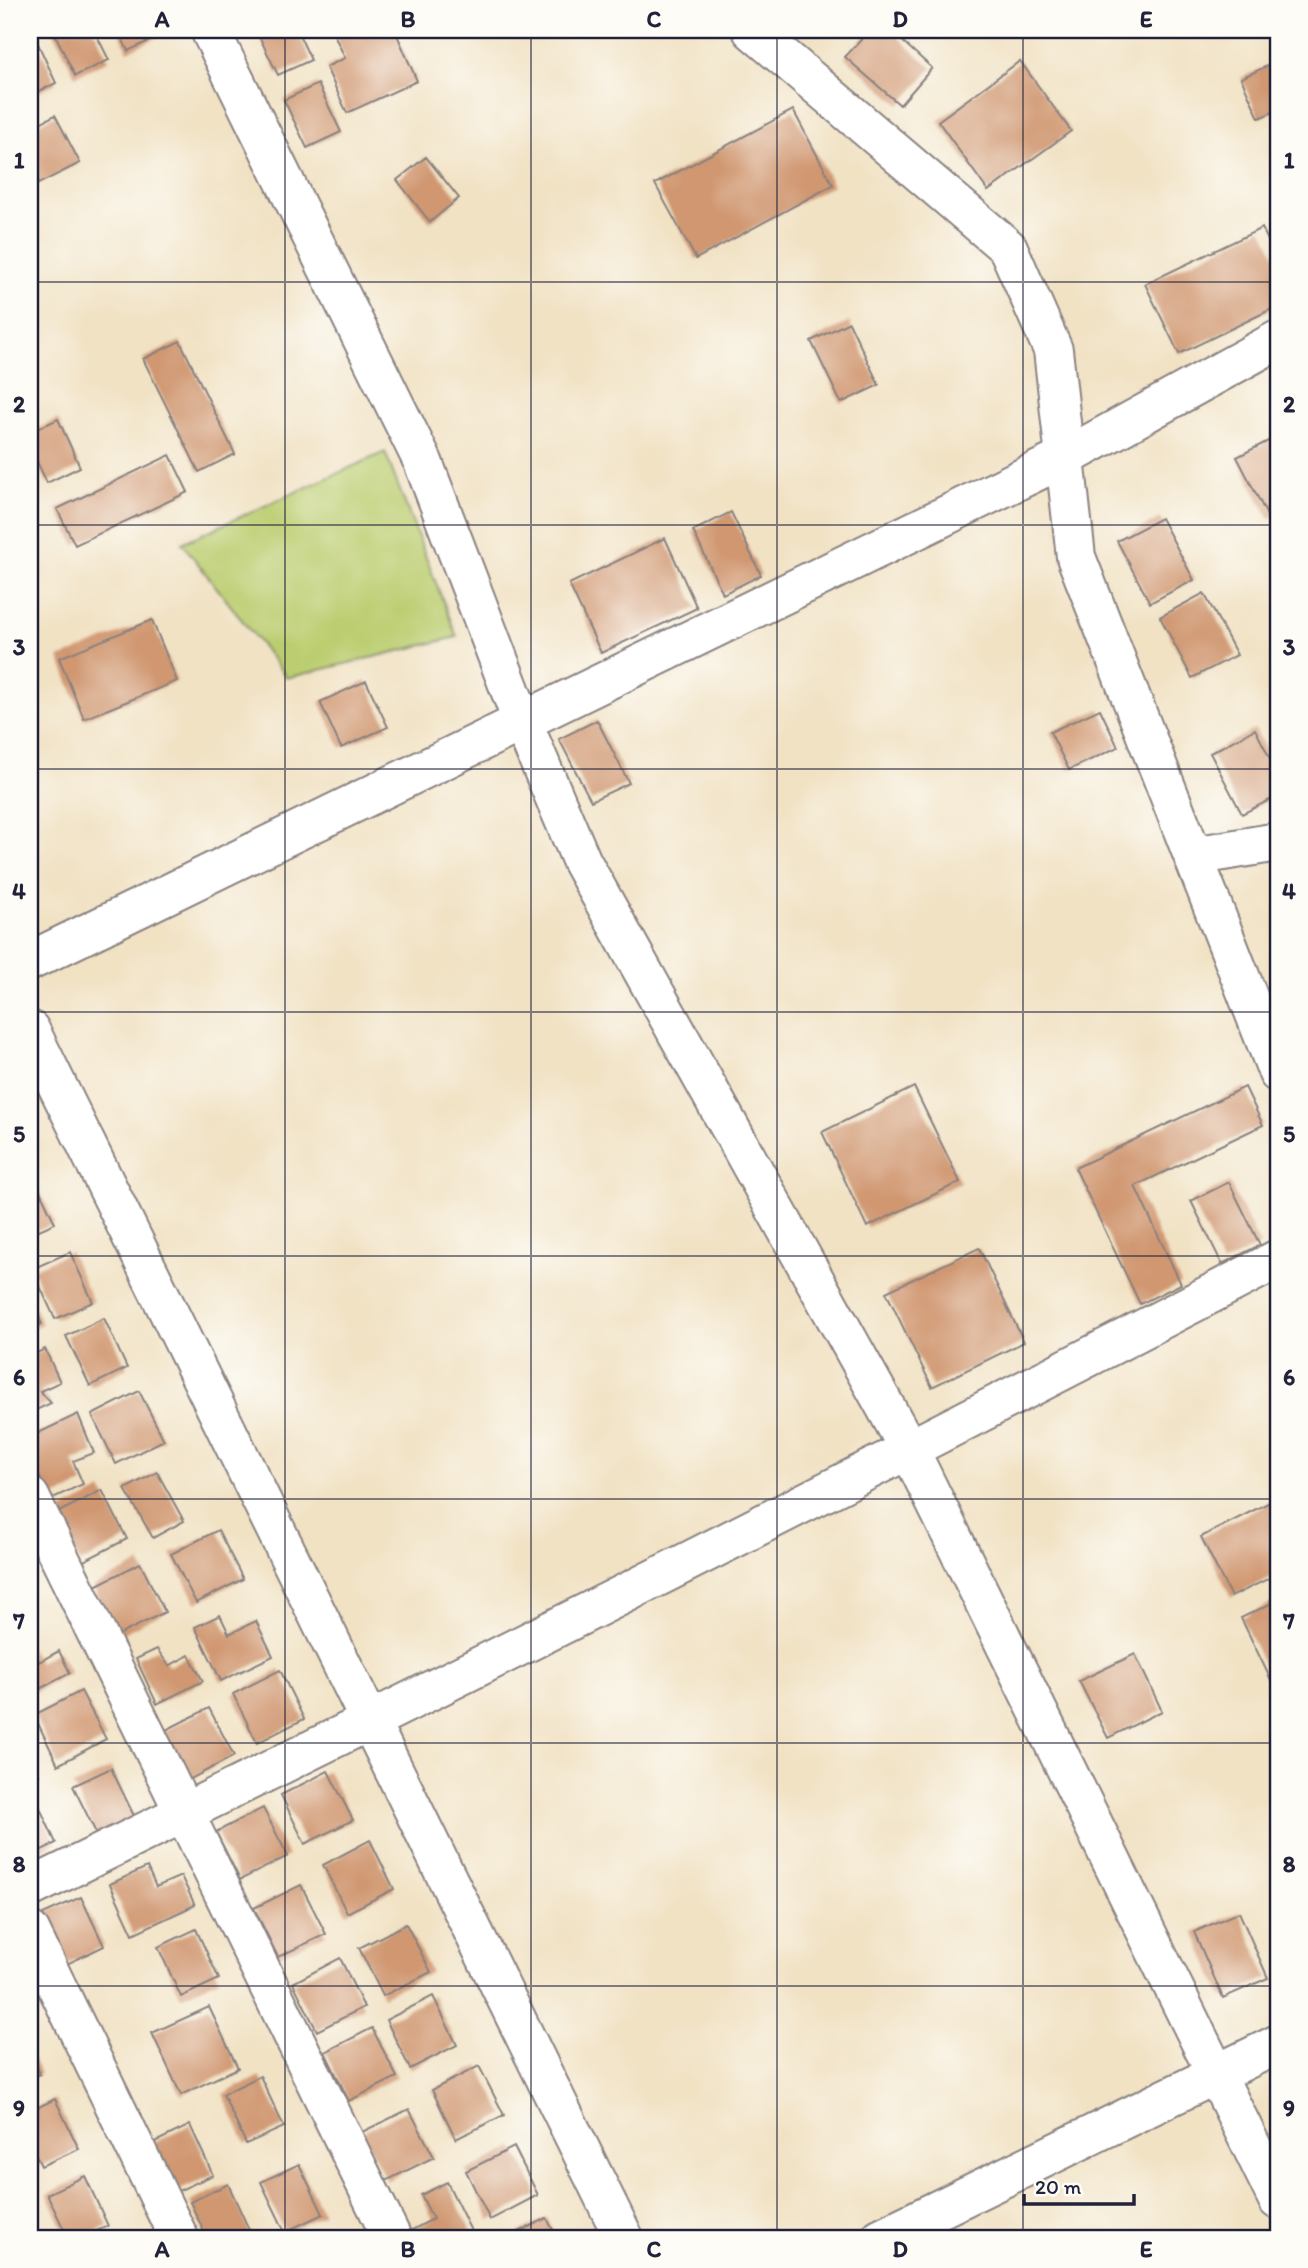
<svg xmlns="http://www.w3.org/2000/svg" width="1308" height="2268" font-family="Itim,sans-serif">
	<rect width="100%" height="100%" fill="#fdfcf7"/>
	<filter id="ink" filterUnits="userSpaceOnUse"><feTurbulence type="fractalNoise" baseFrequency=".0143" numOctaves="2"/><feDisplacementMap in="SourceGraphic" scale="14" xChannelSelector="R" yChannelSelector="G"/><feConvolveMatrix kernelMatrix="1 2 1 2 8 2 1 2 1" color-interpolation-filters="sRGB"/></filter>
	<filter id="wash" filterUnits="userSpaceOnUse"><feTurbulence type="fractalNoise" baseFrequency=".00686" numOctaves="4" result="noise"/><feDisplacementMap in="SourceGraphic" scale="28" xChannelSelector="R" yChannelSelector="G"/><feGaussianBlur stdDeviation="1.57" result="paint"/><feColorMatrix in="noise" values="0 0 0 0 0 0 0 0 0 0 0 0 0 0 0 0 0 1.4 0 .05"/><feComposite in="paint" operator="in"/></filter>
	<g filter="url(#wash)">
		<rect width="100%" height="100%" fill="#f1e2c4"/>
		<path fill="#bbcd70" stroke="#6e7856" stroke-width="2" d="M385 452 457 637 287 678 182 543Z"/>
		<g id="blocks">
			<path fill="#d09771" d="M53 30H94L109 60 75 76Z
				M118 30H159L162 35 128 51Z
				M256 30H297L311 60 278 75Z
				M332 30H395L417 81 347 113 326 67 345 58Z
				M870 30H890L932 68 900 105 845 57Z
				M34 35 56 83 30 96V37Z
				M1020 61 1071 131 988 191 938 121Z
				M1278 61V110L1259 118 1241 78Z
				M318 84 341 132 307 148 284 100Z
				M793 110 833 185 696 259 655 184Z
				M55 115 80 163 34 186 30 179V128Z
				M426 157 459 198 430 222 397 180Z
				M1262 228 1278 261V306L1179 354 1145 284Z
				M849 322 879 385 841 403 811 341Z
				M180 341 235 454 199 472 143 359Z
				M58 419 80 467 47 483 30 447V432Z
				M1278 436V514L1269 519 1237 457Z
				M170 455 188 492 75 545 57 509Z
				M731 512 761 575 723 594 693 531Z
				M1161 518 1194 580 1150 603 1117 541Z
				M665 538 697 608 601 653 569 584Z
				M1204 593 1237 655 1192 678 1160 617Z
				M152 620 177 681 84 719 59 658Z
				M366 681 388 727 341 748 320 702Z
				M1100 709 1118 747 1069 770 1050 732Z
				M597 720 629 783 591 801 559 739Z
				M1255 729 1278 774V796L1242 814 1210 753Z
				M914 1087 960 1182 867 1227 822 1132Z
				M1245 1087 1263 1125 1135 1186 1181 1284 1140 1304 1075 1168Z
				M1229 1182 1260 1245 1222 1264 1191 1201Z
				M39 1189 55 1223 30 1234V1194Z
				M979 1248 1024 1342 932 1387 886 1292Z
				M70 1252 93 1302 55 1319 32 1269Z
				M30 1298 42 1324 30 1330Z
				M104 1318 127 1368 90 1386 66 1336Z
				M45 1349 60 1382 40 1391 51 1403 30 1413V1356Z
				M139 1391 164 1440 116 1464 92 1415Z
				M78 1414 94 1453 73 1461 83 1484 51 1499 30 1458V1437Z
				M157 1472 184 1521 153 1538 125 1489Z
				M102 1490 127 1539 80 1563 55 1514Z
				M1278 1498V1574L1231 1597 1201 1537Z
				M218 1530 243 1579 196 1603 171 1554Z
				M140 1563 165 1612 117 1636 93 1587Z
				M1278 1600V1676L1271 1680 1241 1618Z
				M220 1615 229 1634 256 1621 273 1656 221 1681 195 1627Z
				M30 1648 39 1662 59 1651 70 1673 30 1694Z
				M157 1649 169 1666 189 1655 203 1681 157 1704 136 1659Z
				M1135 1654 1162 1711 1108 1738 1079 1681Z
				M280 1670 304 1719 257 1743 233 1694Z
				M81 1691 106 1739 58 1765 34 1715Z
				M209 1708 234 1756 187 1781 162 1732Z
				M30 1755 39 1775 30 1780Z
				M111 1768 135 1818 97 1835 73 1786Z
				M328 1771 353 1820 305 1844 281 1795Z
				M33 1793 56 1843 30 1856V1795Z
				M263 1808 288 1856 240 1880 216 1832Z
				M370 1840 394 1889 347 1913 323 1865Z
				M147 1867 156 1887 181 1876 195 1905 133 1934 110 1884Z
				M301 1885 326 1934 278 1957 254 1908Z
				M81 1897 104 1946 67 1964 43 1914Z
				M1239 1912 1268 1978 1223 1998 1194 1932Z
				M406 1924 431 1972 383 1996 359 1948Z
				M196 1929 219 1979 181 1997 158 1947Z
				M340 1958 364 2007 317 2031 293 1983Z
				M433 1996 457 2045 410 2069 386 2020Z
				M209 2007 238 2068 181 2095 152 2033Z
				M372 2028 397 2077 349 2101 325 2052Z
				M30 2052 40 2074 30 2079Z
				M479 2066 504 2115 456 2139 432 2090Z
				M260 2076 284 2127 246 2144 223 2094Z
				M55 2099 79 2149 41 2166 30 2142V2111Z
				M409 2109 434 2157 386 2181 362 2132Z
				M190 2125 213 2175 176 2192 153 2143Z
				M514 2147 538 2195 490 2220 466 2171Z
				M299 2164 323 2214 285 2232 261 2182Z
				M85 2176 108 2226 81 2238H68L47 2194Z
				M447 2182 471 2231 457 2238H416L412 2230 433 2219 421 2195Z
				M228 2184 251 2234 243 2238H207L190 2202Z
				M547 2218 557 2238H507Z"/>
		</g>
	</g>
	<g filter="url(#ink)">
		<use href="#blocks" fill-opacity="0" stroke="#8a8280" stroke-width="2"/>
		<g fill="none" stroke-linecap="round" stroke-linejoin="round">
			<defs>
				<path id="minor" d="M210 30 423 462 522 721 582 862 910 1451 1278 2200
					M752 30 1008 248 1053 350 1076 557 1278 1073
					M1193 856 1278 842
					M30 961 1066 457 1278 340
					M30 1030 624 2238
					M30 1497 392 2238
					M30 1888C449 1684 865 1474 1278 1259
					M30 1931 179 2238
					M880 2238 1278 2044"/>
			</defs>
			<use href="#minor" stroke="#8a8280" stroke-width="42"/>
			<use href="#minor" stroke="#fff" stroke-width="38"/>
		</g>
	</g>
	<path fill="none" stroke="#22223b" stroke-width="2" stroke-opacity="0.55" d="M285 30V2238M531 30V2238M777 30V2238M1023 30V2238M30 282H1278M30 525H1278M30 769H1278M30 1012H1278M30 1256H1278M30 1499H1278M30 1743H1278M30 1986H1278"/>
	<rect width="1308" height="2268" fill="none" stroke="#fdfcf7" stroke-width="77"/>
	<path d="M1024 2194v10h110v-10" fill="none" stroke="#22223b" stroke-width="3.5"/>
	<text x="1035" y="2194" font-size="21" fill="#22223b" stroke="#fdfcf7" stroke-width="5" paint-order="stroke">20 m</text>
	<rect x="38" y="38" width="1232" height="2192" fill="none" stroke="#22223b" stroke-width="2.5"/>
	<g font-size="23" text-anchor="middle" font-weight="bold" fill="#22223b">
		<text x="162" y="27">A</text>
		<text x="408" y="27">B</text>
		<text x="654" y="27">C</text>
		<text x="900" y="27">D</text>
		<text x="1146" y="27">E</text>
		<text x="19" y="168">1</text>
		<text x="1289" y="168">1</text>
		<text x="19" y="412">2</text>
		<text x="1289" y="412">2</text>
		<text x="19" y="655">3</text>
		<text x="1289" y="655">3</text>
		<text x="19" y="899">4</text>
		<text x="1289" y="899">4</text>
		<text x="19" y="1142">5</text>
		<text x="1289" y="1142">5</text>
		<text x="19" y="1385">6</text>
		<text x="1289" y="1385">6</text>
		<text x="19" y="1629">7</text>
		<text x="1289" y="1629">7</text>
		<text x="19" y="1872">8</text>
		<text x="1289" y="1872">8</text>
		<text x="19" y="2116">9</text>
		<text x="1289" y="2116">9</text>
		<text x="162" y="2257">A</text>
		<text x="408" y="2257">B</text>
		<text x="654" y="2257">C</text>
		<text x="900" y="2257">D</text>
		<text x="1146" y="2257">E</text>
	</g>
</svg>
